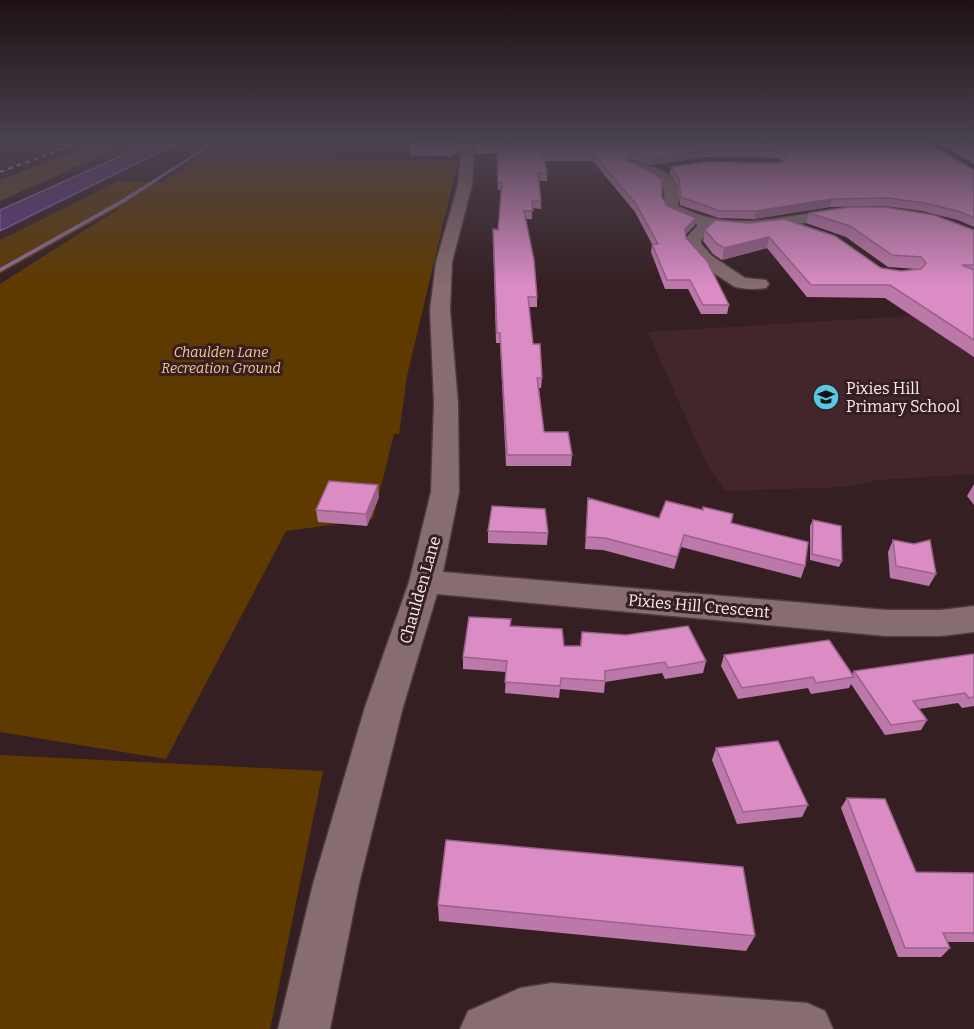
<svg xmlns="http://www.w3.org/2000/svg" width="974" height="1029" font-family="Bitter,serif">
	<rect width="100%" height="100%" fill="#351f23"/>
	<path fill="#43262b" d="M974 312V474L878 480 845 487 725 491 706 463 648 332Z"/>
	<path fill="#5f3a00" d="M202 157 458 161 407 376 399 434H394L373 519 286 531 166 759 0 732V284L134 199 0 274V240L119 181 162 182Z
		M0 755 323 771 270 1029H0Z"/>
	<path fill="#67461d" d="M100 142H131L0 201V180Z"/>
	<path fill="#5f3980" stroke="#8e6fa1" stroke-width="1.5" d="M152 142H180L0 231V210Z"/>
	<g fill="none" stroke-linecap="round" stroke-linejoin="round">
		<path fill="#8e6fa1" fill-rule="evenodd" d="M213 142H217L125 202 0 272V268L121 200Z"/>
		<defs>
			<path id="street" d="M462 142H474L472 185 452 262 450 310 458 403 459 492 443 572 886 610H941L974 606V632L941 636H886L437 594 403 707 359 884 330 1029H278L313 884 365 707 409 582 431 492 434 403 430 310 436 262 458 185Z
				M633 161C649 165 677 172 679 192 680 196 678 202 678 206 736 235 786 214 847 208L854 212 847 216C803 221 756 237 711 228L701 240V244L712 256 745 278 766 280 769 284 766 288C756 290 745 289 735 287L700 264 685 245V239L698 225 668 212 663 205C670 178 650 175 629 168L627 165Z
				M552 983 807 1003 825 1011 833 1029H460L468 1011 520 988Z"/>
		</defs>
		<use href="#street" stroke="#4d3a3e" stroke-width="3"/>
		<use href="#street" fill="#876c70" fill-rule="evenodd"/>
		<path stroke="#d1c0c2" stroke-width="2" stroke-dasharray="4.5 4.5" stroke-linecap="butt" d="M0 172 81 142"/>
	</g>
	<path fill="#bc78a9" d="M461 142 459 154H453V156L410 155V149Z
		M476 142H927L974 170V227L958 220 922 211 885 206 830 207 754 219 719 218 680 205 678 186 670 174 671 167 779 163 782 161 777 158 705 157 651 165 632 159 629 161 662 197 667 206 696 218 694 226 685 235 686 238 729 305 727 314H701L688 289H665L651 252 652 244 635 212 593 161H544L547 173V181H539L541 201V209L532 208V219H526L537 297V307H529L533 344 542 378 541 388H539L544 432 572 455 571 466H506L500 343H496L493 238 498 230 501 190H498L497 153 476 154Z
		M935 142H974V164Z
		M809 213 974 230V357L885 298 807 297 767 248 722 260 713 254 703 241 705 230 715 220 881 268 901 271 917 270 916 269 888 267 846 237 806 223Z
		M974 484V505L967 496Z
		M379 497 367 526 318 522 316 510Z
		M588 498 659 518 731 523 805 566 801 578 681 547 674 569 603 550 585 549Z
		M813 520 842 561 839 567 810 560V526Z
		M488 531 548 533 547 545 488 543Z
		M893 540 936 574 929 586 890 578 888 552Z
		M511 626 564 646H580L582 632 706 661 703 673 665 679 662 673 605 682 604 693 560 689 559 698 505 693 506 672 463 669V657Z
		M724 655 852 675 854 671 974 655V706L962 708 958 703 919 709 927 720 921 730 885 735 851 684 849 688 811 694 808 688 738 699 721 666Z
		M716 748 808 805 802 817 737 824 712 760Z
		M847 798 916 872 974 873V942H947L950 948 941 957H898L841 808Z
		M438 905 755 936 746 951 439 921Z"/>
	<path fill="#99628a" d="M460 142H461L459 154V147Z
		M706 150 705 157 651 165 652 158Z
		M633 152 632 159 626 163 627 156Z
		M832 199 830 207 754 219 756 211Z
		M696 218 694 226 683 237 685 229Z
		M769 237 767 248 722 260 724 248Z
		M378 485 379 497 367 526 366 514Z
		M684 535 681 547 674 569 677 557Z"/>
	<path fill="#db8cc5" stroke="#99628a" stroke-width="1.5" d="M411 142H460L459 147H453V149H410Z
		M476 142H927L974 170V218L961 212 925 203 888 198 832 199 756 211H720L681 197 679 179 671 167 706 162 779 163 786 159V155L779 151 706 150 652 158 633 152 627 156 626 160 654 173 662 180V197L667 206 696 218 685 229 686 238 707 261 729 305H703L690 280H667L652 244H658L636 204 593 154H543L547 173H538L541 201H532L533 211H524L534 260 537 297H528L533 344H540L542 378H537L544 432H568L572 455H507L500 333H497L493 229 498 230 502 183H498L497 147H476Z
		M949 142H974V156Z
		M850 207H885L934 215 974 230V265H962L974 270V340L890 285H811L769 237 724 248 716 243 705 230 715 220 749 223 784 219 835 236 881 268 901 271 921 269 926 263 921 257 892 255 850 226 809 213Z
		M329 481 378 485 366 514 316 510Z
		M588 498 659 518 666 501 703 510V507L733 514 731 523 808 542 805 566 684 535 677 557 605 538 586 537Z
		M492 506 545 509 548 533 488 531Z
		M813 520 841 526 842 561 812 554Z
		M893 540 914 544 930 540 936 574 896 566Z
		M469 617 511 619 510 626 562 629 564 646H581L582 632 626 635 688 626 706 661 668 668 665 662 605 671V681L561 678 560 686 505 682 507 661 463 657Z
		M829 640 854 677 816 683 813 677 742 688 724 655Z
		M973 654 974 655V697L969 698 965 693 913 701 927 720 891 725 854 671Z
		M778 741 808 805 743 812 716 748Z
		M847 798 885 799 916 872 974 873V933H943L950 948H905Z
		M446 840 743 867 755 936 438 905Z"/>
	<linearGradient id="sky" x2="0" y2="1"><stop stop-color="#1d1113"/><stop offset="0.5" stop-color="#4b4250"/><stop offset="1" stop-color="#4b4250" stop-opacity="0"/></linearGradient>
	<rect width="974" height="286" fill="url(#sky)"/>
	<defs>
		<symbol id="school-disc" viewBox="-11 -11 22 22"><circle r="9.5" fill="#57c9e2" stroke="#351f23"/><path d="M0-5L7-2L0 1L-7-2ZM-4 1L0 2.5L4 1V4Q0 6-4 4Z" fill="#111"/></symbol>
	</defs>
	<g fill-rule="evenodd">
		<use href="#school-disc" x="811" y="382" width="30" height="30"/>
	</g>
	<g text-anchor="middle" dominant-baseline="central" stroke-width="6" stroke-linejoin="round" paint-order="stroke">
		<g font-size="14" font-style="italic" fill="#f8c890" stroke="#351f23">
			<text x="221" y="352">Chaulden Lane<tspan x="221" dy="16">Recreation Ground</tspan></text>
		</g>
		<g font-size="16" fill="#fcecee" stroke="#351f23" text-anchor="start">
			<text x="846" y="388">Pixies Hill<tspan x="846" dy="18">Primary School</tspan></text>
		</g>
		<g font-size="16" fill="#fcecee" stroke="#351f23">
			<text transform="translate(420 590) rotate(-74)">Chaulden Lane</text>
			<text transform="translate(699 606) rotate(5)">Pixies Hill Crescent</text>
		</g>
	</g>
</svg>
